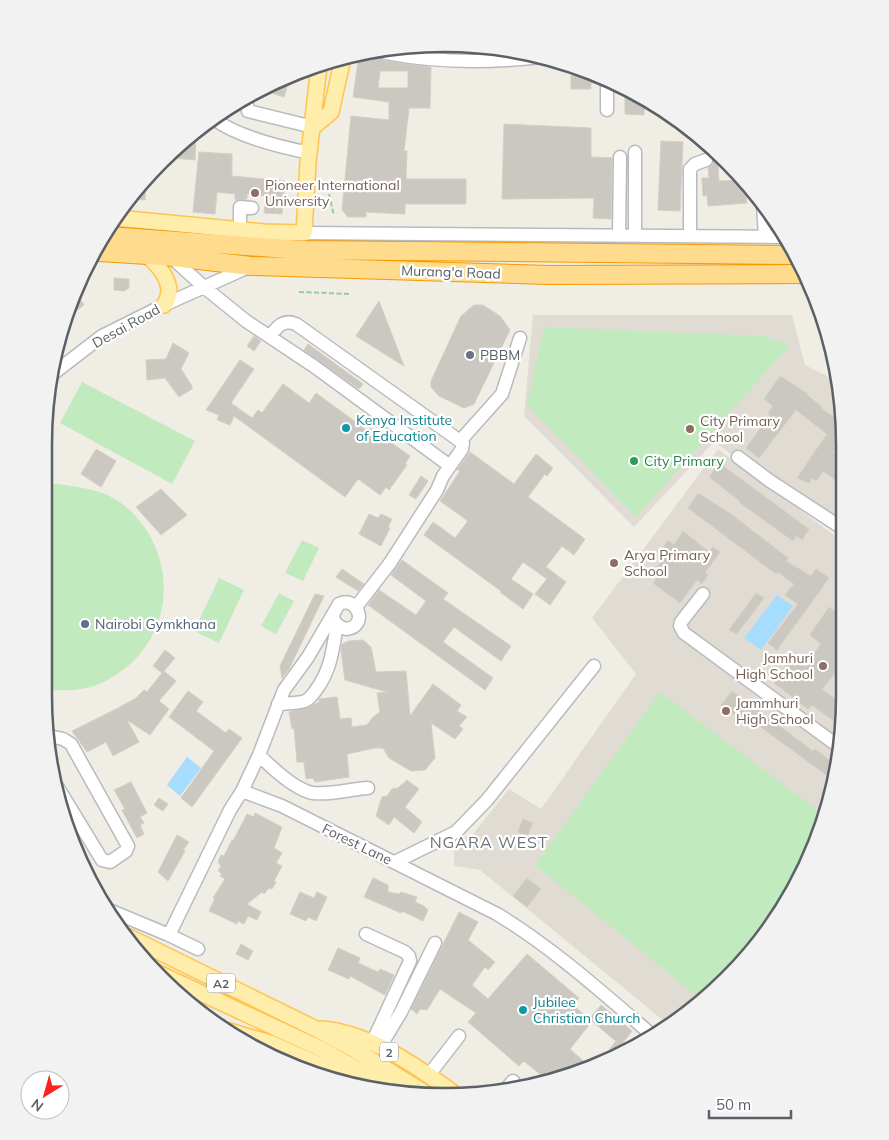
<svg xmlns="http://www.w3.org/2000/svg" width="889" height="1140" font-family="Mulish,sans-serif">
	<rect width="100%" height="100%" fill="#f0ede4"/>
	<path fill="#e0dcd3" d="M533 315H792L805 365 839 382 842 392V533L714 442 634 527 524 416Z
		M718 449 842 541V748L815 849 778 918 728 979 670 1026 480 870 454 866V841L473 834 509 789 541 809 636 674 592 618Z"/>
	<path fill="#c1eabe" d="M544 327 762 336 790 345 636 517 527 405Z
		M82 382 195 441 172 484 60 423Z
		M57 484C79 487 102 489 121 503 174 543 179 621 129 665 116 676 100 686 82 689 72 691 59 690 48 690L44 689V486Z
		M302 540 319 548 303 581 285 573Z
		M219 578 244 590 219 643 194 631Z
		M279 593 294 601 276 634 261 626Z
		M660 692 824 815 815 849 778 918 728 979 702 1000 535 865Z"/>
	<path fill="#a6ddff" d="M777 595 793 606 761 650 744 638Z
		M187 757 201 768 180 796 167 785Z"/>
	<path fill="#cbc8c1" stroke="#d6cec2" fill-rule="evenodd" d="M378 50 379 56 384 61 431 67 430 108H409L404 151H407L406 179H466V204H405V214L366 212V217H348L342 210 351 116 389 120V102L353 97 359 54ZM380 71H408V88H378Z
		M571 66 600 75 599 83H591V89H571Z
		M275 83 287 87 284 97 262 90Z
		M625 89 645 99 644 115 625 114Z
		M504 124 591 128V157L612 158 611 219 593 218 594 198 502 199Z
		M196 135 195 160 172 158 192 140Z
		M661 141 683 142 680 211 658 210Z
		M706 143 717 152 719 181 743 180 756 195 746 196 747 203 708 206 707 195 703 196 702 178H709L708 168 712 165 714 161 712 154 707 152Z
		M199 152 232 154V176L285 181 282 214 264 213 266 196 247 194V199L235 200V194L217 192 215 214 193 212Z
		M146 182 145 200 128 199 130 197Z
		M114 278 129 279V288L124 291 114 290Z
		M77 294 84 305 64 319 65 316Z
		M379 301 404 366 356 336Z
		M474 305H483L500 316 510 330 474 404 464 408 439 396 431 387V381L461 316Z
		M254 336 261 341 254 351 247 346Z
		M173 343 189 353 181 369 192 386V389L179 397 165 378 147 380 146 360 166 359Z
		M308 344 363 384 359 389 304 350Z
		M240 360 254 369 231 403 252 418 258 410 262 413 283 384 309 403 316 393 368 431 370 428 410 456 405 464 407 465 389 490 386 487 380 495 358 479 345 497 234 416 230 425 217 420 219 415 206 410Z
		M780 376 808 394 807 395 822 407 821 408 842 423V441L833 452 842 459V485L823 471 816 481 812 478 809 483 797 478 827 434 796 410 759 458 746 448 770 415 768 414 773 406 764 399Z
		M96 449 116 461 101 487 81 474Z
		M470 452 514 484 536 454 553 468 547 476 545 474 528 497 585 539 574 555 562 546 546 567 566 582 550 605 535 594 547 579 523 562 511 579 533 594 523 609 500 592 501 591 424 535 433 522 455 538 468 521 440 501 460 471 457 470Z
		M719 463 809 529 802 540 796 536 793 541 740 503 741 502 709 477Z
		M421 476 428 481 416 499 409 495Z
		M161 489 187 515 161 535 136 507Z
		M698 493 731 514 788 558 786 561 811 576 816 569 829 578 777 650 768 643 798 604 785 595 794 584 778 572 776 574 688 508Z
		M369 514 378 518 381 514 392 519 388 527 390 528 381 546 359 534Z
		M683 531 709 552 713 547 720 552 705 573 708 575 702 584 697 580 680 603 653 583 661 573 655 570 667 554 661 551 668 540 674 545Z
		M402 560 448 593 443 599 511 646 501 661 454 627 443 642 493 678 485 690 368 605 379 590 416 615 426 601 391 575Z
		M342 569 364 584 358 591 336 577Z
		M756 593 764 598 737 634 729 630Z
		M315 594 324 596 289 669 282 678 280 666Z
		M829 607 842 616V664L822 689 842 704V727L812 705 808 709 774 683 791 659 805 667 821 644 810 635Z
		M363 640 371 647 376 672 406 671 410 716 433 684 461 705 457 711 467 717 459 726 463 729 455 739 431 723 435 758 425 770 411 771 389 758 383 748H375L347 754 349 777 315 782 313 778 306 779 304 762H297L294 728 292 729 289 712 308 708 319 702V699L337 697 340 719 351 718 352 727 367 725 373 717 380 712 377 693 387 692 345 680 341 650 342 644 349 641Z
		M165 650 175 658 164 671 176 681 159 701 169 709 150 735 127 720 139 742 113 756 106 742 87 752 72 731 120 707 136 698 144 690 147 692 162 673 153 666Z
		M188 691 203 702 196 711 226 733 229 729 242 738 192 807 181 798 214 751 169 717Z
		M732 691 813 751 815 749 837 766 833 780 758 725 755 729 721 705Z
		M407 780 419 789 405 807 422 822 414 833 394 817 389 825 376 816 382 797 387 796 392 789 398 788Z
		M131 782 147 813 140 817 144 823 140 825 144 834 137 838 122 810 125 809 114 790Z
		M159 798 168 804 163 811 154 805Z
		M255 813 282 827 274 848 282 853 276 863 282 866 274 881 276 882 272 889 269 888 264 894 262 892 247 904 261 912 257 920 248 916 244 924 238 921 237 924 209 911 215 899 213 898 225 879 220 876 222 874 218 871 221 866 218 862 221 855 224 856 232 840 233 841 247 814 254 817Z
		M523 819 533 823 527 836 518 832Z
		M177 835 189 842 183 850 185 851 168 881 158 872Z
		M373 878 388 885V892L399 894 401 892 417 897 415 902 424 906 428 910 423 921 402 911 401 913 364 897Z
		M527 878 541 889 527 907 513 896Z
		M300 892 314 898 317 892 327 897 316 921 308 917 306 921 290 914Z
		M459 912 478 922 468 940 495 962 488 970 485 967 472 985 488 999 527 954 579 998 573 1005 590 1020 589 1019 601 1005 632 1031 621 1045 626 1049 600 1062 616 1041 618 1043 592 1021 570 1049 590 1067 573 1075 557 1078 547 1072 543 1077 524 1061 519 1066 468 1022 476 1013 440 989 427 1010 420 1009 417 1014 411 1009Z
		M241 944 253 951 248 960 236 954Z
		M338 948 360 958 358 963 378 972 380 969 394 975 385 995 350 976 349 979 328 970Z"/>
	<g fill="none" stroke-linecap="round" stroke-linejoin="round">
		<defs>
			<path id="minor" d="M386 53C438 63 488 63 540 57
				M607 79V110
				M246 98 248 111 313 127
				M214 119C238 137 280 147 310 153
				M635 152V235
				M763 204 765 237
				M240 229V207L252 208
				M304 233 785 237
				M619 235 620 157
				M690 235V169L695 164 706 160
				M171 257 204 287 246 321 315 367 450 466 443 476 437 490 390 563 356 607
				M270 336C278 326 283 319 296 324L460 441 463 443 462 449 450 466
				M54 373 102 336 164 305 251 266
				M460 441 502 394 520 338
				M738 457 770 481 842 528
				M703 594 681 622 680 626 684 633 842 749
				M278 704C286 703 297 704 305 701 310 699 313 694 316 690 331 670 333 649 337 624
				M49 736 63 739 71 744 128 846 126 851 110 862 102 860 55 783
				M259 755C271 767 295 790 313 793 331 795 351 789 368 788
				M242 791 282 806 497 914C553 948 603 993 653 1036
				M395 862 456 832 487 800 594 666
				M109 910 169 935 230 810 242 791 259 755 284 690 308 657 339 604C358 595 369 627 346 629 338 626 334 624 333 616
				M366 934 405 952 409 956 410 961 372 1043
				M169 935 198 949
				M380 1047 401 1012 435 943
				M428 1076 459 1036
				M507 1088 513 1081"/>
			<path id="major" d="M313 127 331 112 343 58
				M117 218 264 232 304 233 308 162 319 66
				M148 256C161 268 177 288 164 305
				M129 937 314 1028 355 1050 423 1092
				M156 972 321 1049 394 1090
				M321 1029C368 1032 418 1067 455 1094
				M229 1031 273 1044 348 1078 361 1087"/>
			<path id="highway" d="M108 236 301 250 794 255
				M99 252 164 256 251 266 549 275 804 274"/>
		</defs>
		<use href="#minor" stroke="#b7bbc0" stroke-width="15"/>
		<use href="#major" stroke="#ffc44f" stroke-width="18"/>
		<use href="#highway" stroke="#f59a00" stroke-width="20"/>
		<path stroke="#96cca3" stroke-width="2" stroke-dasharray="5 2.5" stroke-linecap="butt" d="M329 194 334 216
			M299 292 351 294"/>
		<use href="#minor" stroke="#fff" stroke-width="12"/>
		<use href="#major" stroke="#ffedab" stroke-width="15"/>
		<use href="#highway" stroke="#ffdc8d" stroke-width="18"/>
	</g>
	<g fill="#8d6e63" stroke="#fff" stroke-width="2">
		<circle cx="255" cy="193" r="5"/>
		<circle cx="690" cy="429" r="5"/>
		<circle cx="614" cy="563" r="5"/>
		<circle cx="823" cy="666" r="5"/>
		<circle cx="726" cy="711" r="5"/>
	</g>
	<circle fill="#6b7280" stroke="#fff" stroke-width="2" cx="470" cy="355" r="5"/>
	<g fill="#0f9aa8" stroke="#fff" stroke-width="2">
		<circle cx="346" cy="428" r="5"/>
		<circle cx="523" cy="1010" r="5"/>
	</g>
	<circle fill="#2e9e5b" stroke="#fff" stroke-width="2" cx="634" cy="461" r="5"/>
	<circle fill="#5c6f8a" stroke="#fff" stroke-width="2" cx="85" cy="624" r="5"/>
	<g text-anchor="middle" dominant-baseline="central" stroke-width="4.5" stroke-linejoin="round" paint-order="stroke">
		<g fill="#fff" stroke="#8d9095" stroke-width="1">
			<rect x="207" y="973.5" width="28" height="19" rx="4"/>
			<rect x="380" y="1042.5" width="18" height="19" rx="4"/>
		</g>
		<g font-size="12" font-weight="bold" fill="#5c6167">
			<text x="221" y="983">A2</text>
			<text x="389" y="1052">2</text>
		</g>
		<g font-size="14" fill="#785e54" stroke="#fff" text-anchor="start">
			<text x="265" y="185">Pioneer International<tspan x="265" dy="16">University</tspan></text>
			<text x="700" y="421">City Primary<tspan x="700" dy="16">School</tspan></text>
			<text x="624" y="555">Arya Primary<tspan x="624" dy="16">School</tspan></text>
			<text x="813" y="658" text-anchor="end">Jamhuri<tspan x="813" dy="16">High School</tspan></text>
			<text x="736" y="703">Jammhuri<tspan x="736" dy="16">High School</tspan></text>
		</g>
		<g font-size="14" fill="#5c6167" stroke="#fff">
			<text transform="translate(451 272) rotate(2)">Murang'a Road</text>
			<text transform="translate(126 326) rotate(-29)">Desai Road</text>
			<text transform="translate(357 844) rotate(26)">Forest Lane</text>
		</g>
		<g font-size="14" fill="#5b616d" stroke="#fff" text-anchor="start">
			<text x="480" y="355">PBBM</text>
		</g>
		<g font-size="14" fill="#0d838f" stroke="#fff" text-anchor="start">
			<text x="356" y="420">Kenya Institute<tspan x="356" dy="16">of Education</tspan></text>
			<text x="533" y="1002">Jubilee<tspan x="533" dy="16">Christian Church</tspan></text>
		</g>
		<g font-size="14" fill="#27864d" stroke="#fff" text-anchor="start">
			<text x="644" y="461">City Primary</text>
		</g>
		<g font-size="14" fill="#4e5e75" stroke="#fff" text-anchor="start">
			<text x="95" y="624">Nairobi Gymkhana</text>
		</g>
		<g font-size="16" letter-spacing="1" fill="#6d7379" stroke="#fff">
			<text x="489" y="842">NGARA WEST</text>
		</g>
	</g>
	<path d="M0 0H889V1140H0ZM444 52H444A392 392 0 0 1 836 444V696A392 392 0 0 1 444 1088H444A392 392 0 0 1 52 696V444A392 392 0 0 1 444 52Z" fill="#f2f2f3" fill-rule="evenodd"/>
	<path fill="none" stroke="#5c6167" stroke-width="2.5" d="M444 52H444A392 392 0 0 1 836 444V696A392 392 0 0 1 444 1088H444A392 392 0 0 1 52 696V444A392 392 0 0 1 444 52Z"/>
	<g transform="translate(45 1095) rotate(217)"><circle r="24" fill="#ffffff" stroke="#bec0c2"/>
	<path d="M0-4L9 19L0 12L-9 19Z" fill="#fb241f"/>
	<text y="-8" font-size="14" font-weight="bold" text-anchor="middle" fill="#5c6167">N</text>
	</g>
	<path d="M709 1110v8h82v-8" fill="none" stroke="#5c6167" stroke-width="2.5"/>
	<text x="716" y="1110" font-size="15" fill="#5c6167" stroke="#ffffff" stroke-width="4" paint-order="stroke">50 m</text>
</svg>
